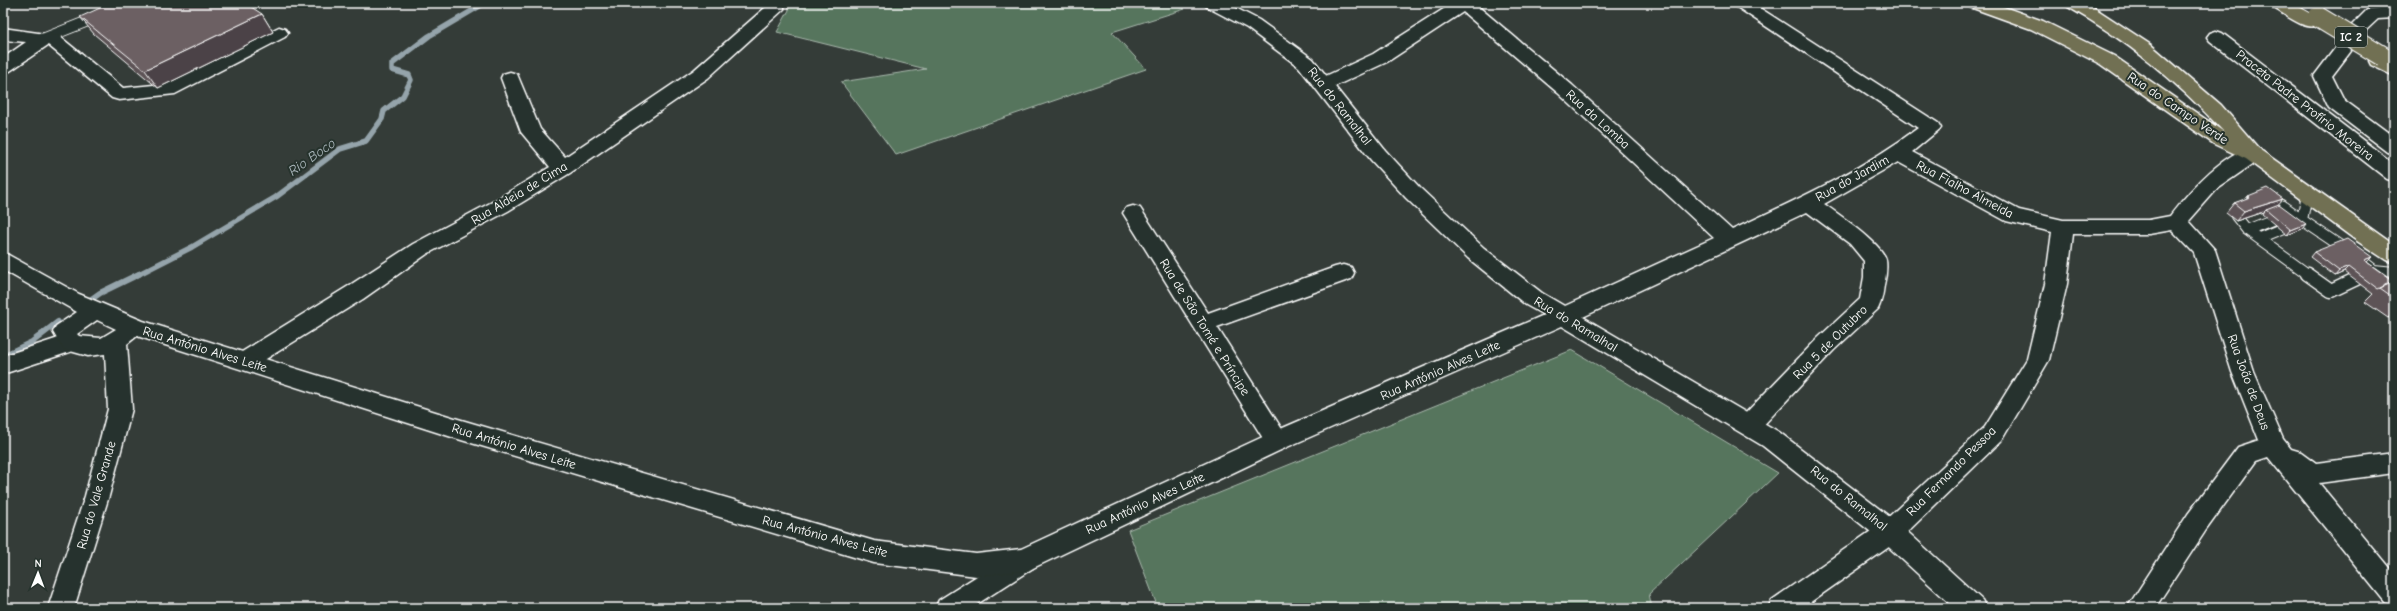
<svg xmlns="http://www.w3.org/2000/svg" width="2397" height="611" font-family="'Comic Neue',sans-serif">
	<rect width="100%" height="100%" fill="#343c38"/>
	<filter id="ink" filterUnits="userSpaceOnUse"><feTurbulence type="fractalNoise" baseFrequency=".025" numOctaves="2"/><feDisplacementMap in="SourceGraphic" scale="8" xChannelSelector="R" yChannelSelector="G"/><feConvolveMatrix kernelMatrix="1 2 1 2 8 2 1 2 1" color-interpolation-filters="sRGB"/></filter>
	<g filter="url(#ink)">
		<path fill="#56745d" stroke="#aabaae" d="M788 3H1174L1185 9 1112 32 1146 69 896 155 841 82 926 69 777 32 789 10Z
			M1572 350 1778 473 1649 594 1652 608H1158L1128 530Z"/>
		<g fill="none" stroke-linecap="round" stroke-linejoin="round">
			<path stroke="#95a4ab" stroke-width="5.5" d="M137 275 192 247 276 197 340 149 366 141 382 119 384 111 403 96 411 80 409 75 392 70V64L429 36 485 3"/>
			<path stroke="#95a4ab" stroke-width="6" d="M86 303 100 293 139 274
				M3 356 32 342 58 322"/>
			<defs>
				<path id="lane-far1" d="M45 38 98 17
					M2307 194 2302 220 2348 251
					M2266 203 2274 200 2302 220
					M2244 212 2236 216 2247 230 2309 275
					M2247 230 2284 215
					M2259 238 2293 224
					M2365 263 2374 270 2394 272
					M2364 275 2368 273"/>
				<path id="lane" d="M2307 274 2331 291 2367 274"/>
				<path id="street" d="M766 3H784V9L708 78 570 173 508 211 427 254 363 299 253 367 245 370 237 367 234 361 237 355 347 287 413 244 494 201 550 167 521 132 501 78 503 74 510 72 517 74 540 129 565 157 694 70 766 7Z
					M1453 3H1474L1572 85 1732 230C1796 200 1861 171 1918 128L1731 3H1752L1938 123 1941 128 1912 152 2019 210 2063 220H2149L2170 216C2186 195 2232 141 2260 149L2263 154 2260 159 2218 188 2189 221 2215 250 2254 372 2283 439 2291 449 2301 452 2316 463 2394 453V473L2319 483 2394 574V606L2385 602 2268 457 2256 461 2206 530 2155 608H2127L2188 514 2238 447 2259 440 2232 372 2194 253 2172 230 2149 234H2073L2067 284 2049 360 2001 441 1899 540 1802 608H1768L1772 600 1881 524 1985 427 2027 359 2045 284 2052 232 2006 221 1898 162 1824 204C1838 214 1883 244 1886 260 1887 268 1886 277 1884 285 1883 293 1882 301 1878 309L1834 350 1757 432 1749 435 1741 432 1737 425 1741 418 1818 338 1860 299 1864 277V261L1850 244 1807 212 1570 323 1562 325 1554 323 1551 317 1554 311 1714 238 1558 93 1463 12 1387 62 1331 88 1324 90 1317 88 1315 84 1317 80 1373 54Z
					M2394 8V18L2378 19 2364 32H2352L2349 28 2367 10Z
					M279 27 285 29 288 33 285 37 175 94 119 100 112 98 48 45 10 71 3 73V58L26 42 3 40V28L59 36 123 88 164 84Z
					M2216 31 2222 33 2394 164V181L2387 179 2210 41 2207 37 2210 33Z
					M2342 45 2348 47 2351 51 2332 76 2344 100 2394 137V154L2387 152 2329 108 2314 76 2336 47Z
					M1133 206 1140 208 1208 313 1335 267 1343 265 1351 267 1354 273 1351 279 1217 327 1285 434 1289 441 1285 448 1277 451 1269 448 1123 213 1126 208Z
					M71 334 79 337 82 343 79 349 3 374V356Z
					M1024 549 1033 552 1037 560 1033 568 971 608H935L939 600 1015 552Z"/>
				<path id="secondary" d="M1204 3H1226L1259 20 1313 59 1385 150 1420 188 1484 248 1542 293 1779 432 1899 524 1982 600 1986 608H1955L1881 540 1763 446 1562 326 1285 448 1033 568 1024 571 976 576 874 563 458 439 137 336 127 344 132 409 109 496 74 608H48L85 496 108 409 105 354 88 356 63 349 53 332 56 326 77 312 3 270V252L79 294 143 321 458 419 874 541 976 554 1021 549 1269 434 1544 315 1526 305 1468 258 1406 198 1371 160 1299 67 1247 28 1207 7ZM97 320 116 329 101 338 79 336 77 334Z"/>
				<path id="primary" d="M1967 3H1993L2043 21 2114 56 2224 132C2178 82 2127 40 2068 7L2065 3H2087L2151 45 2221 105 2259 149 2394 245V263L2386 260 2357 241 2246 159 2214 144 2100 64 2031 29 1970 7Z"/>
				<path id="highway" d="M2269 3H2291L2318 18 2321 22 2318 26C2303 30 2285 14 2272 7Z
					M2378 55 2394 62V76L2371 65 2369 61 2371 57Z"/>
			</defs>
			<use href="#lane-far1" stroke="#fff" stroke-width="12"/>
			<use href="#lane" stroke="#fff" stroke-width="15"/>
			<use href="#street" stroke="#fff" stroke-width="3"/>
			<use href="#secondary" stroke="#fff" stroke-width="3"/>
			<use href="#primary" stroke="#fff" stroke-width="3"/>
			<use href="#highway" stroke="#fff" stroke-width="3"/>
			<use href="#lane-far1" stroke="#26332d" stroke-width="10"/>
			<use href="#lane" stroke="#26332d" stroke-width="12"/>
			<use href="#street" fill="#26332d" fill-rule="evenodd"/>
			<use href="#secondary" fill="#26332d" fill-rule="evenodd"/>
			<use href="#primary" fill="#716f52" fill-rule="evenodd"/>
			<use href="#highway" fill="#716f52" fill-rule="evenodd"/>
			<defs>
				<path id="highway-bridge" d="M2318 17 2384 57"/>
			</defs>
			<use href="#highway-bridge" stroke="#fff" stroke-width="22" stroke-linecap="butt"/>
			<use href="#highway-bridge" stroke="#716f52" stroke-width="20"/>
		</g>
		<path fill="#5d5356" stroke="#fff" d="M262 14 273 32 158 88 94 34 80 17Z
			M2248 196 2279 204 2302 229 2287 235 2262 214 2263 212 2236 221 2226 213 2234 203 2245 200Z
			M2314 252 2367 262 2394 281V320L2390 317 2388 318 2365 302 2373 294 2344 272 2335 276 2310 257Z"/>
		<path fill="#4c4346" stroke="#fff" d="M262 14 273 32 158 88 145 70Z
			M2283 199 2274 209H2266L2263 212 2236 221 2244 211Z
			M2306 224 2302 229 2287 235 2291 230Z
			M2372 257 2367 262 2359 265 2364 260Z
			M2349 267 2344 272 2335 276 2339 271Z
			M2394 312V313L2390 317 2388 318Z"/>
		<path fill="#6c6064" stroke="#fff" d="M111 3H245L262 14 145 70 80 17Z
			M2268 188 2283 199 2244 211 2234 203 2250 197 2248 196Z
			M2279 204 2306 224 2291 230 2266 209Z
			M2347 239 2372 257 2364 260 2394 282 2380 288 2378 289 2349 267 2339 271 2314 252Z
			M2394 281V298L2380 288Z"/>
	</g>
	<g text-anchor="middle" dominant-baseline="central" stroke-width="4" stroke-linejoin="round" paint-order="stroke">
		<rect fill="#26332d" stroke="#bec2c0" stroke-width="1" x="2335" y="27" width="32" height="20" rx="3"/>
		<g font-size="12" font-weight="bold" fill="#fff">
			<text x="2351" y="37">IC 2</text>
		</g>
		<g font-size="13" fill="#fff" stroke="#26332d">
			<text transform="translate(2305 105) rotate(38)">Praceta Padre Profírio Moreira</text>
			<text transform="translate(1340 106) rotate(52)">Rua do Ramalhal</text>
			<text transform="translate(2178 108) rotate(34)">Rua do Campo Verde</text>
			<text transform="translate(1598 119) rotate(42)">Rua da Lomba</text>
			<text transform="translate(1852 178) rotate(-29)">Rua do Jardim</text>
			<text transform="translate(1965 189) rotate(28)">Rua Fialho Almeida</text>
			<text transform="translate(519 193) rotate(-31)">Rua Aldeia de Cima</text>
			<text transform="translate(1576 324) rotate(31)">Rua do Ramalhal</text>
			<text transform="translate(1205 327) rotate(58)">Rua de São Tomé e Príncipe</text>
			<text transform="translate(1830 342) rotate(-45)">Rua 5 de Outubro</text>
			<text transform="translate(205 349) rotate(17)">Rua António Alves Leite</text>
			<text transform="translate(1440 370) rotate(-24)">Rua António Alves Leite</text>
			<text transform="translate(2249 382) rotate(70)">Rua João de Deus</text>
			<text transform="translate(514 446) rotate(17)">Rua António Alves Leite</text>
			<text transform="translate(1951 471) rotate(-45)">Rua Fernando Pessoa</text>
			<text transform="translate(96 495) rotate(-74)">Rua do Vale Grande</text>
			<text transform="translate(1849 498) rotate(39)">Rua do Ramalhal</text>
			<text transform="translate(1145 503) rotate(-25)">Rua António Alves Leite</text>
			<text transform="translate(825 536) rotate(15)">Rua António Alves Leite</text>
		</g>
		<g font-size="14" font-style="italic" fill="#afbbc0" stroke="#26332d">
			<text transform="translate(312 157) rotate(-35)">Rio Boco</text>
		</g>
	</g>
	<rect width="2397" height="611" fill="none" stroke="#26332d" stroke-width="16"/>
	<rect x="8" y="8" width="2381" height="595" fill="none" stroke="#fff" stroke-width="1.5" filter="url(#ink)"/>
	<g transform="translate(38 573) rotate(1)" stroke="#26332d" stroke-width="3" paint-order="stroke">
	<path d="M0-3L7 15L0 10L-7 15Z" fill="#ffffff"/>
	<text y="-6" font-size="11" font-weight="bold" text-anchor="middle" fill="#ffffff">N</text>
	</g>
</svg>
